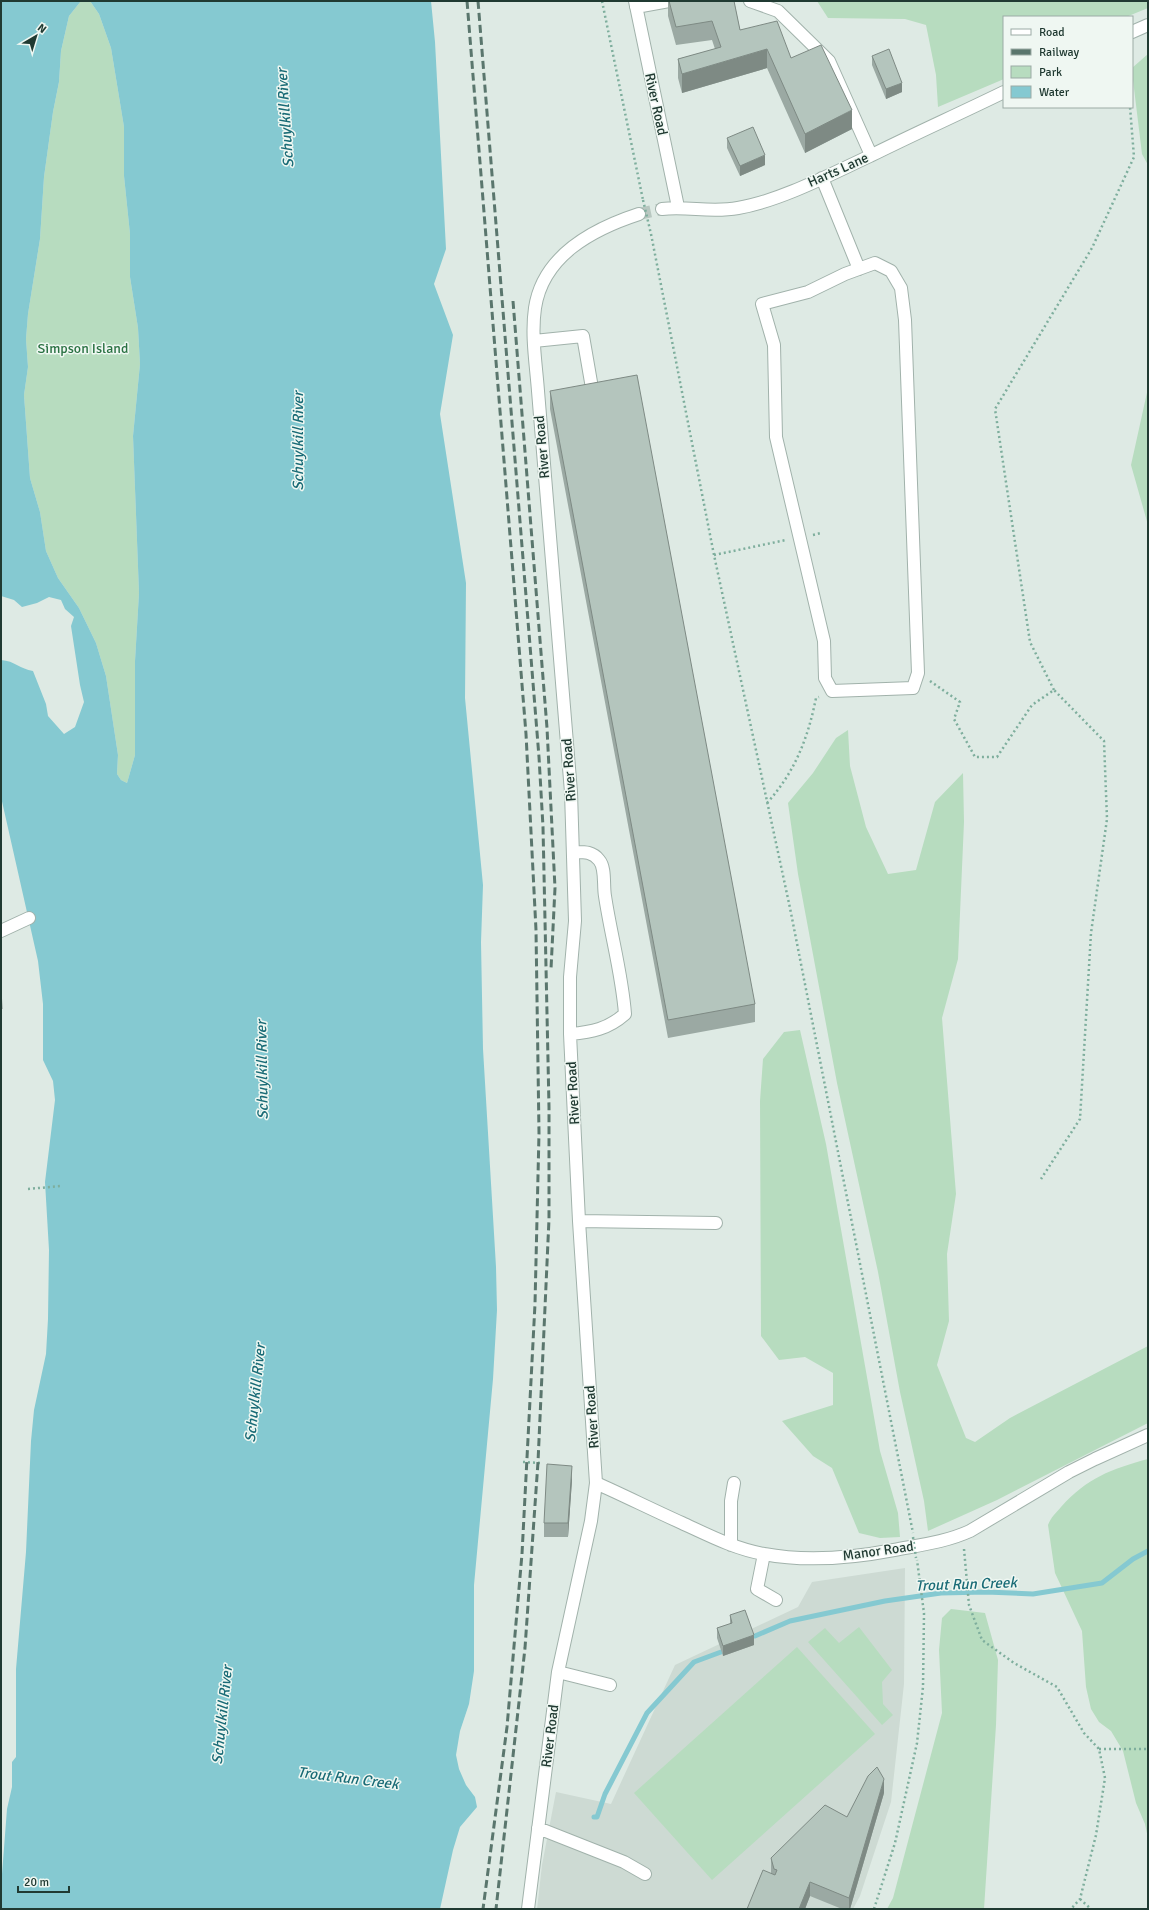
<svg xmlns="http://www.w3.org/2000/svg" width="1149" height="1910" font-family="Signika,sans-serif">
	<rect width="100%" height="100%" fill="#deeae4"/>
	<path fill="#cddad3" d="M905 1568 904 1684 891 1802 860 1896 853 1909H537L542 1865 556 1792 611 1804 675 1665 798 1607 812 1582Z"/>
	<path fill="#b7dcbf" d="M81 1H90L99 14 111 48 124 127V176L130 234V277L138 328 140 364 133 436 139 593 135 661V755L127 783 121 780 117 774 118 755 106 676 96 643 79 608 58 578 46 551 40 512 30 478 24 395 28 367 26 339 28 314 40 239 44 177 53 112 59 82 61 51 69 16Z
		M817 1H1148V8L1126 17H1004V79L938 107 936 75 926 25 905 19 828 18Z
		M1148 54V165L1142 154 1132 72V68Z
		M1148 388V525L1131 465Z
		M848 730 850 766 866 827 888 874 916 870 935 802 963 773 964 822 958 959 942 1018 956 1194 947 1254 949 1321 937 1365 966 1438 975 1442 1010 1418 1148 1346V1423L997 1500 928 1531 924 1501 900 1392 878 1272 837 1083 798 874 788 803 813 773 836 738Z
		M800 1030 826 1144 880 1451 898 1513 900 1537 880 1538 859 1533 832 1468 813 1456 782 1421 833 1405V1373L805 1357 779 1360 761 1336 760 1101 763 1059 784 1032Z
		M1148 1459V1838L1145 1824 1136 1803 1123 1751 1111 1731 1099 1722 1091 1709 1086 1687 1082 1631 1055 1573 1048 1525C1051 1517 1056 1513 1061 1507 1087 1478 1111 1469 1148 1459Z
		M951 1609 985 1613 998 1660 996 1725 984 1909H887L893 1898 942 1713 939 1650 942 1618Z
		M859 1627 892 1670 882 1682 883 1704 893 1715 882 1725 808 1642 825 1628 839 1643Z
		M797 1647 875 1734 712 1880 634 1793Z"/>
	<path fill="#85c9d1" d="M1 1H81L69 16 61 51 59 82 53 112 44 177 40 239 28 314 26 339 28 367 24 395 30 478 40 512 46 551 58 578 79 608 96 643 106 676 118 755 117 774 121 780 127 783 135 755V661L139 593 133 436 140 364 138 328 130 277V234L124 176V127L111 48 99 14 90 1H431L435 42 446 249 434 284 453 335 440 414 466 583 465 698 483 885 481 942 483 1049 496 1267 497 1310 493 1379 474 1585V1671L469 1704 460 1731 456 1755 459 1769 466 1785 475 1797 477 1807 460 1827 453 1850 440 1909H1V1887L7 1809 12 1787V1762L16 1757V1669L26 1552 31 1441 34 1410 46 1354 48 1319 49 1250 45 1182 55 1100 53 1081 43 1060V1004L38 961 1 797V660C15 661 20 669 33 671L46 704 48 716 64 734 75 727 84 702 80 685 71 626 74 617 65 609 61 600 49 597 37 603 22 607 14 600 1 596Z"/>
	<g fill="none" stroke-linecap="round" stroke-linejoin="round">
		<path stroke="#85c9d1" stroke-width="5" d="M755 1636 790 1621 885 1601 941 1593 986 1592 1033 1594 1102 1583 1133 1559 1148 1551
			M594 1817H597L605 1794 647 1713 694 1662 721 1652"/>
		<path stroke="#b8c7c0" stroke-width="12" stroke-dasharray="12 6" stroke-linecap="butt" d="M639 214 662 209"/>
		<defs>
			<path id="minor" d="M635 1 678 207
				M750 1 778 11 829 61 871 155
				M636 7 669 1
				M1132 32 1148 25
				M822 178 859 269
				M662 209C688 206 711 213 738 208 780 201 831 174 870 156 914 134 959 114 1004 92
				M875 263 891 271 901 288 905 320 918 673 913 688 832 691 825 678 824 641 776 437 774 345 762 304 808 292 845 274Z
				M534 341 583 336 592 388
				M1 931 29 918
				M570 1034C592 1032 608 1029 625 1014 622 974 611 936 605 896 603 885 606 868 599 860 592 851 583 852 573 852
				M579 1221 716 1223
				M596 1483C625 1496 653 1510 682 1523 708 1535 735 1549 764 1554 806 1562 852 1558 894 1550 920 1545 946 1542 970 1531L1069 1472 1095 1459 1148 1435
				M731 1545V1501L734 1483
				M764 1554 757 1589 776 1600
				M558 1672 610 1685
				M538 1828 624 1862 645 1874
				M528 1909 558 1672 591 1521 596 1483 579 1221 570 1034V977L575 921 571 792 538 391C536 364 531 335 535 308 543 255 593 229 639 214"/>
		</defs>
		<use href="#minor" stroke="#a1b2ab" stroke-width="14"/>
		<path stroke="#7eae9d" stroke-width="2.5" stroke-dasharray="2 3" stroke-linecap="butt" d="M602 1 643 200
			M651 234 714 555 790 908 913 1533
			M813 535 821 533
			M714 555 786 540
			M930 681 960 702 954 719 975 757H997L1032 705 1054 690 1104 741 1107 819 1091 933 1080 1119 1041 1179
			M1054 690 1030 642 995 409 1092 248 1134 157 1130 107
			M767 803C795 772 808 738 816 698L819 697
			M28 1189 61 1186
			M523 1462 541 1463
			M964 1549 969 1605 982 1640 1014 1663 1057 1687 1084 1733 1099 1749 1105 1778 1096 1835 1080 1899 1071 1909
			M1099 1749H1148
			M1080 1899 1091 1909
			M874 1909 895 1843 917 1743 923 1687 924 1613 917 1560"/>
		<use href="#minor" stroke="#fff" stroke-width="12"/>
		<path stroke="#5a766d" stroke-width="3" stroke-dasharray="8 4" stroke-linecap="butt" d="M467 1 526 734 536 930 539 1133 535 1304 522 1554 507 1727 483 1909
			M478 1 539 757 543 827 549 1107V1219L538 1462 525 1648 496 1909
			M513 301 547 728 555 888 551 969"/>
		<path stroke="#7eae9d" stroke-width="2.5" stroke-dasharray="2 3" stroke-linecap="butt" d="M643 200 651 234
			M913 1537 916 1558"/>
	</g>
	<path fill="#9ba9a3" d="M668 1H734L740 30 791 58 852 129 805 153 767 68 682 93 678 78V59L715 49 712 40 676 45 668 16Z
		M872 56 902 92 886 99 872 65Z
		M727 138 765 165 740 176 727 148Z
		M550 391 755 1004V1022L668 1038 550 409Z
		M1 988 2 1023H1Z
		M572 1480 568 1537H544V1523Z
		M730 1615 754 1645 723 1656 717 1638V1628L730 1624Z
		M884 1793 850 1909H842L810 1896 805 1909H747L771 1873V1858L847 1817Z"/>
	<path fill="#7e8a84" d="M767 49V68L682 93V74Z
		M902 83V92L886 99V89Z
		M852 110V129L805 153V134Z
		M765 155V165L740 176V166Z
		M572 1466V1480L568 1537V1523Z
		M754 1635V1645L723 1656V1646Z
		M884 1779V1793L850 1909H849V1898Z
		M810 1882V1896L805 1909H799Z"/>
	<path fill="#b4c5bd" stroke="#7e8a84" d="M669 1H734L740 30 777 21 791 58 821 45 852 110 805 134 767 49 682 74 678 59 721 47 712 21 676 27Z
		M889 49 902 83 886 89 872 56Z
		M753 127 765 155 740 166 727 138Z
		M637 375 755 1004 668 1020 550 391Z
		M1 988 2 1009H1Z
		M547 1464 572 1466 568 1523H544Z
		M745 1610 754 1635 723 1646 717 1628 732 1623 730 1615Z
		M877 1767 884 1779 849 1898 810 1882 799 1909H747L763 1870 775 1875 777 1870 774 1869 771 1858 825 1805 847 1817 868 1776Z"/>
	<g text-anchor="middle" dominant-baseline="central" stroke-width="3" stroke-linejoin="round" paint-order="stroke">
		<g font-size="14" fill="#203a32" stroke="#eff7f2">
			<text transform="translate(656 104) rotate(78)">River Road</text>
			<text transform="translate(838 170) rotate(-24)">Harts Lane</text>
			<text transform="translate(542 447) rotate(-95)">River Road</text>
			<text transform="translate(569 770) rotate(-94)">River Road</text>
			<text transform="translate(573 1093) rotate(-93)">River Road</text>
			<text transform="translate(592 1417) rotate(-94)">River Road</text>
			<text transform="translate(878 1551) rotate(-8)">Manor Road</text>
			<text transform="translate(550 1736) rotate(-83)">River Road</text>
		</g>
		<g font-size="14" fill="#297142" stroke="#eff7f2">
			<text x="83" y="348">Simpson Island</text>
		</g>
		<g font-size="15" font-style="italic" fill="#196b76" stroke="#eff7f2">
			<text transform="translate(285 118) rotate(-94)">Schuylkill River</text>
			<text transform="translate(298 441) rotate(-90)">Schuylkill River</text>
			<text transform="translate(262 1070) rotate(-91)">Schuylkill River</text>
			<text transform="translate(255 1393) rotate(-84)">Schuylkill River</text>
			<text transform="translate(966 1584) rotate(-2)">Trout Run Creek</text>
			<text transform="translate(222 1715) rotate(-84)">Schuylkill River</text>
			<text transform="translate(348 1778) rotate(7)">Trout Run Creek</text>
		</g>
	</g>
	<rect width="1149" height="1910" fill="none" stroke="#203a32" stroke-width="4"/>
	<rect x="1003" y="16" width="130" height="92" fill="#eff7f2" stroke="#9caba5"/>
	<rect x="1011" y="29" width="20" height="6" fill="#ffffff" stroke="#9caba5"/>
	<text x="1039" y="36" font-size="12" fill="#203a32">Road</text>
	<rect x="1011" y="49" width="20" height="6" fill="#5a766d" stroke="#9caba5"/>
	<text x="1039" y="56" font-size="12" fill="#203a32">Railway</text>
	<rect x="1011" y="66" width="20" height="12" fill="#b7dcbf" stroke="#9caba5"/>
	<text x="1039" y="76" font-size="12" fill="#203a32">Park</text>
	<rect x="1011" y="86" width="20" height="12" fill="#85c9d1" stroke="#9caba5"/>
	<text x="1039" y="96" font-size="12" fill="#203a32">Water</text>
	<g transform="translate(36 36) rotate(38)" stroke="#eff7f2" stroke-width="3" paint-order="stroke">
	<path d="M0-3L7 15L0 10L-7 15Z" fill="#203a32"/>
	<text y="-6" font-size="11" font-weight="bold" text-anchor="middle" fill="#203a32">N</text>
	</g>
	<path d="M18 1886v6h51v-6" fill="none" stroke="#203a32" stroke-width="2"/>
	<text x="24" y="1886" font-size="12" fill="#203a32" stroke="#eff7f2" stroke-width="3" paint-order="stroke">20 m</text>
</svg>
